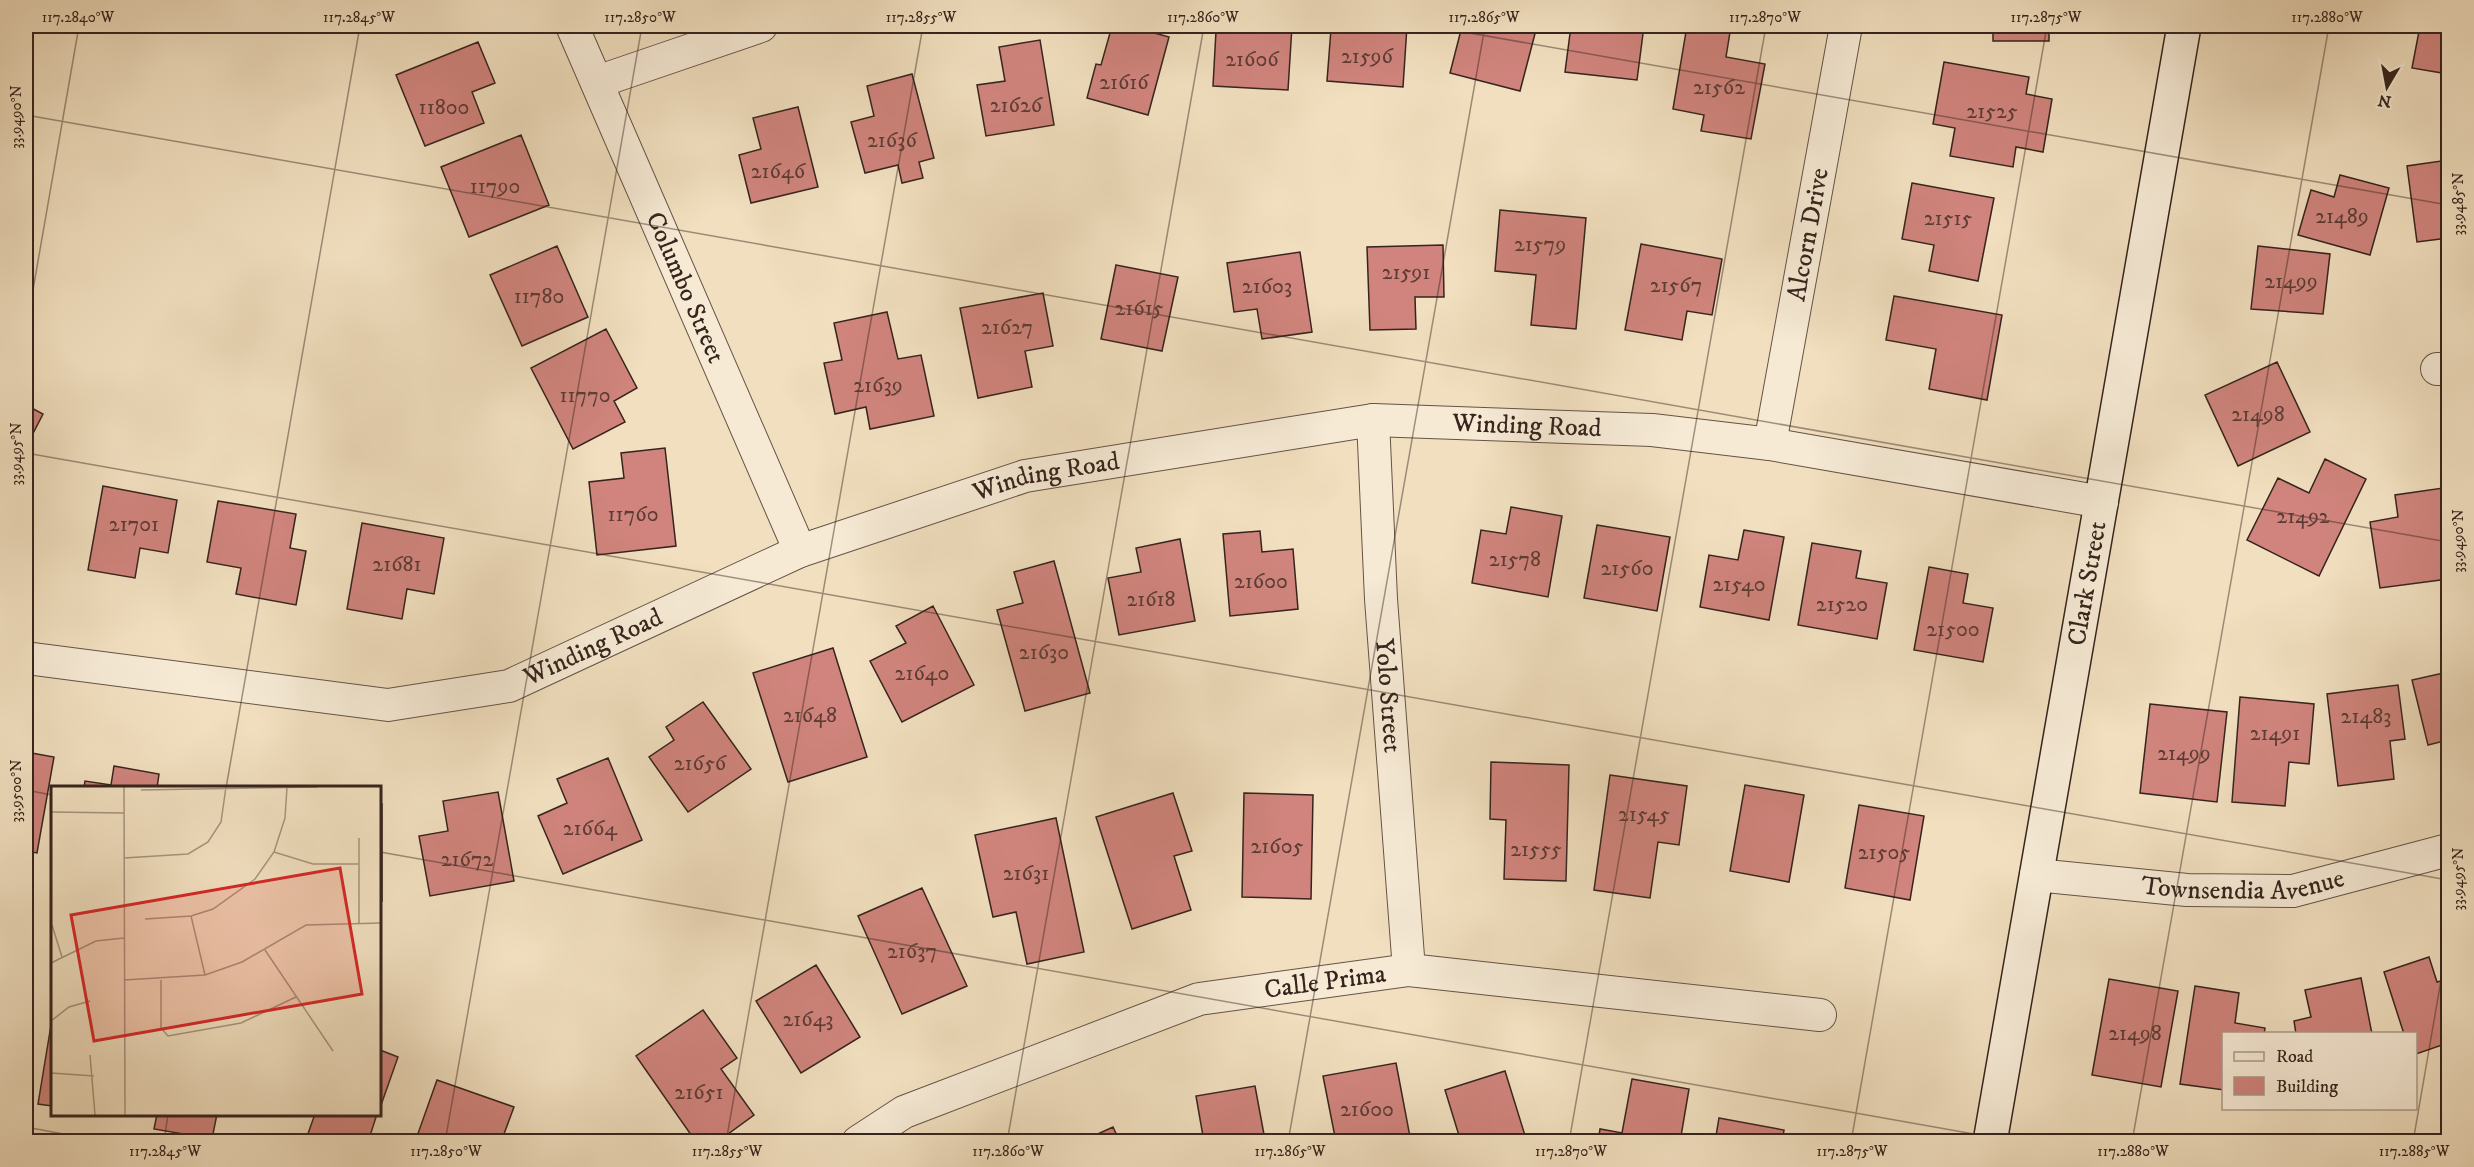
<svg xmlns="http://www.w3.org/2000/svg" width="2474" height="1167" font-family="'IM FELL DW Pica',serif">
	<rect width="100%" height="100%" fill="#f1dfbf"/>
	<filter id="stains"><feTurbulence type="fractalNoise" baseFrequency=".00333" numOctaves="4"/><feColorMatrix values="0 0 0 0 .2 0 0 0 0 .09 0 0 0 0 .02 0 0 0 .5 -.17"/></filter>
	<radialGradient id="worn" r=".72"><stop offset=".6" stop-color="#630" stop-opacity="0"/><stop offset="1" stop-color="#630" stop-opacity=".3"/></radialGradient>
	<path fill="#d0847d" stroke="#36241d" stroke-width="1.5" d="M1112 26H1129L1169 37 1148 115 1087 98 1096 64 1101 65Z
		M1243 26H1292L1288 90 1213 86 1216 31 1243 32Z
		M1354 26H1407L1403 87 1327 81 1331 29 1354 30Z
		M1462 26 1484 30 1485 26H1537L1520 91 1450 73Z
		M1571 26H1644L1637 80 1565 72Z
		M1687 26H1731L1726 57 1765 64 1751 139 1701 131 1704 115 1673 109Z
		M1993 26H2049V41H1993Z
		M2420 26H2448V74L2412 68Z
		M1040 40 1054 125 986 136 977 85 1005 81 999 47Z
		M478 42 495 83 472 92 484 123 425 146 396 75Z
		M1944 62 2029 77 2026 94 2052 99 2043 152 2016 147 2013 167 1950 156 1955 128 1933 124Z
		M912 74 934 158 919 162 923 178 902 183 898 165 865 173 851 122 874 116 867 86Z
		M798 107 818 187 751 203 739 155 761 149 753 118Z
		M521 135 549 205 469 237 441 167Z
		M2448 160V238L2417 242 2407 166Z
		M2340 175 2389 188 2370 255 2298 235 2311 190 2334 197Z
		M1912 183 1994 198 1978 281 1929 271 1934 245 1902 239Z
		M1500 210 1586 218 1576 329 1531 325 1536 275 1495 271Z
		M1641 244 1722 259 1712 315 1687 311 1682 340 1625 330Z
		M1443 245 1444 297H1415L1416 329 1370 330 1367 247Z
		M557 246 588 317 522 346 490 275Z
		M2258 246 2330 254 2323 314 2251 309Z
		M1300 252 1312 332 1262 339 1257 309 1234 312 1227 263Z
		M1116 265 1178 277 1162 351 1101 339Z
		M1043 293 1053 346 1025 351 1032 387 978 398 960 308Z
		M1894 296 2002 315 1987 400 1929 389 1936 349 1886 340Z
		M887 312 898 359 921 355 934 416 870 429 866 407 835 414 824 363 842 360 834 323Z
		M606 329 637 388 614 401 625 422 573 449 531 368Z
		M2277 362 2310 432 2238 466 2205 395Z
		M26 405 43 414 26 447Z
		M665 448 676 546 597 555 589 482 624 478 621 453Z
		M2325 459 2366 479 2319 576 2247 540 2278 478 2309 493Z
		M103 486 177 500 168 553 140 548 135 578 88 570Z
		M2443 488 2448 525V579L2380 588 2370 522 2398 517 2395 495Z
		M218 501 296 514 290 548 306 551 296 605 236 594 241 568 207 562Z
		M1511 507 1562 516 1548 597 1472 583 1481 530 1506 534Z
		M362 523 444 538 434 594 407 589 402 619 347 609Z
		M1597 525 1670 537 1657 611 1584 598Z
		M1744 530 1784 537 1769 620 1700 607 1709 555 1738 560Z
		M1260 531 1262 552 1293 549 1298 609 1230 616 1223 534Z
		M1180 539 1195 621 1119 635 1108 578 1141 572 1136 548Z
		M1812 543 1861 551 1856 578 1887 583 1877 639 1798 625Z
		M1054 561 1090 693 1025 711 997 610 1023 603 1014 572Z
		M1929 567 1968 574 1963 603 1993 608 1983 662 1914 650Z
		M933 606 974 685 902 722 870 661 906 643 896 626Z
		M833 648 867 757 788 782 753 673Z
		M2448 672V740L2428 745 2412 680Z
		M2398 685 2405 739 2390 741 2394 779 2338 786 2327 694Z
		M2240 697 2314 704 2309 764 2289 762 2285 806 2232 802Z
		M703 702 751 769 688 812 649 757 674 740 666 727Z
		M2150 704 2227 712 2217 802 2140 793Z
		M26 752 54 757 37 853 26 851Z
		M608 758 642 840 563 874 538 816 567 803 557 779Z
		M1491 762 1569 765 1566 881 1504 879 1506 820 1490 819Z
		M114 766 159 774 157 788H84L85 781 111 785Z
		M1610 775 1687 786 1679 845 1658 842 1650 898 1594 890Z
		M1745 785 1804 795 1789 882 1730 871Z
		M498 792 514 881 430 896 419 836 448 831 443 801Z
		M1173 793 1192 851 1174 856 1191 910 1132 929 1096 817Z
		M1244 793 1313 795 1311 899 1242 897Z
		M380 804H382V901H380Z
		M1859 805 1924 816 1910 900 1845 888Z
		M1056 818 1084 952 1027 964 1016 912 993 917 975 835Z
		M922 888 967 986 902 1014 858 916Z
		M2429 957 2437 982 2448 979V1043L2416 1054V1034H2404L2384 972Z
		M816 965 860 1037 801 1073 756 1001Z
		M2361 978 2372 1034H2296L2294 1021 2311 1017 2305 990Z
		M2109 979 2178 991 2161 1087 2092 1075Z
		M2195 986 2239 993 2235 1023 2265 1028 2264 1034H2224V1090L2180 1084Z
		M703 1010 737 1058 721 1069 754 1115 717 1142H696L636 1056Z
		M52 1019V1106L38 1104Z
		M380 1050 398 1057 380 1108Z
		M1396 1063 1411 1142H1336L1323 1076Z
		M1505 1071 1527 1142H1461L1445 1090Z
		M1632 1079 1689 1089 1680 1142H1598L1600 1129 1622 1133Z
		M437 1080 514 1107 501 1142H415Z
		M1255 1086 1265 1140 1286 1136 1287 1142H1204L1196 1096Z
		M157 1114H217L212 1139 154 1129Z
		M315 1114H377L368 1142H305Z
		M1719 1118 1784 1130 1782 1142H1715Z
		M1113 1127 1120 1142H1080Z"/>
	<g fill="none" stroke-linecap="round" stroke-linejoin="round">
		<defs>
			<g id="street">
				<path id="s1" d="M572 26 800 551"/>
				<path d="M597 82 761 26"/>
				<path d="M2437 369H2448"/>
				<path id="s2" d="M1373 420 1381 599 1409 970"/>
				<path id="s3" d="M1770 444 1846 26"/>
				<path id="s4" d="M26 658 388 705 509 686 800 551 1025 476 1373 420 1652 430 1770 444 2102 502"/>
				<path id="s5" d="M2036 875 2187 890 2293 891 2448 850"/>
				<path id="s6" d="M858 1142 904 1112 1199 999 1409 970 1820 1015"/>
			</g>
			<g id="secondary">
				<path id="s7" d="M1990 1142 2184 26"/>
			</g>
		</defs>
		<use href="#street" stroke="#655346" stroke-width="34"/>
		<use href="#secondary" stroke="#36241d" stroke-width="36"/>
		<use href="#street" stroke="#f6ead5" stroke-width="32"/>
		<use href="#secondary" stroke="#f6ead5" stroke-width="33"/>
	</g>
	<path fill="none" stroke="#36241d" stroke-width="1.5" stroke-opacity="0.45" d="M1430 26 2448 205M26 115 2448 542M26 330 79 26M26 453 2448 880M226 788 360 26M26 790 52 795M380 852 2019 1142M26 1127 106 1142M164 1142 168 1114M445 1142 642 26M726 1142 923 26M1007 1142 1204 26M1288 1142 1485 26M1569 1142 1766 26M1851 1142 2047 26M2132 1142 2329 26M2413 1142 2448 940"/>
	<g text-anchor="middle" dominant-baseline="central" stroke-width="6" stroke-linejoin="round" paint-order="stroke">
		<g font-size="22" fill="#5c3c35">
			<text x="1367" y="56">21596</text>
			<text x="1252" y="59">21606</text>
			<text x="1124" y="82">21616</text>
			<text x="1719" y="87">21562</text>
			<text x="1016" y="105">21626</text>
			<text x="444" y="107">11800</text>
			<text x="1992" y="111">21525</text>
			<text x="892" y="140">21636</text>
			<text x="778" y="171">21646</text>
			<text x="495" y="186">11790</text>
			<text x="2342" y="216">21489</text>
			<text x="1948" y="218">21515</text>
			<text x="1540" y="244">21579</text>
			<text x="1406" y="272">21591</text>
			<text x="2291" y="281">21499</text>
			<text x="1676" y="285">21567</text>
			<text x="1267" y="286">21603</text>
			<text x="539" y="296">11780</text>
			<text x="1139" y="308">21615</text>
			<text x="1007" y="327">21627</text>
			<text x="878" y="385">21639</text>
			<text x="585" y="395">11770</text>
			<text x="2258" y="414">21498</text>
			<text x="633" y="514">11760</text>
			<text x="2303" y="516">21492</text>
			<text x="134" y="524">21701</text>
			<text x="1515" y="559">21578</text>
			<text x="397" y="564">21681</text>
			<text x="1627" y="568">21560</text>
			<text x="1261" y="581">21600</text>
			<text x="1739" y="584">21540</text>
			<text x="1151" y="599">21618</text>
			<text x="1842" y="604">21520</text>
			<text x="1953" y="629">21500</text>
			<text x="1044" y="652">21630</text>
			<text x="922" y="673">21640</text>
			<text x="810" y="715">21648</text>
			<text x="2366" y="716">21483</text>
			<text x="2275" y="733">21491</text>
			<text x="2184" y="753">21499</text>
			<text x="700" y="763">21656</text>
			<text x="1644" y="814">21545</text>
			<text x="590" y="828">21664</text>
			<text x="1277" y="846">21605</text>
			<text x="1536" y="849">21555</text>
			<text x="1884" y="852">21505</text>
			<text x="467" y="859">21672</text>
			<text x="1026" y="873">21631</text>
			<text x="912" y="951">21637</text>
			<text x="808" y="1019">21643</text>
			<text x="2135" y="1033">21498</text>
			<text x="699" y="1092">21651</text>
			<text x="1367" y="1109">21600</text>
		</g>
		<g font-size="26" fill="#36241d" stroke="#f6ead5">
			<text stroke="none"><textPath href="#s3" startOffset="213">Alcorn Drive</textPath></text>
			<text stroke="none"><textPath href="#s1" startOffset="285">Columbo Street</textPath></text>
			<text stroke="none"><textPath href="#s4" startOffset="1552">Winding Road</textPath></text>
			<text stroke="none"><textPath href="#s4" startOffset="1066">Winding Road</textPath></text>
			<text stroke="none"><textPath href="#s7" startOffset="567">Clark Street</textPath></text>
			<text stroke="none"><textPath href="#s4" startOffset="580">Winding Road</textPath></text>
			<text stroke="none"><textPath href="#s2" startOffset="276">Yolo Street</textPath></text>
			<text stroke="none"><textPath href="#s5" startOffset="208">Townsendia Avenue</textPath></text>
			<text stroke="none"><textPath href="#s6" startOffset="498">Calle Prima</textPath></text>
		</g>
	</g>
	<g transform="translate(51 786)">
		<rect width="330" height="330" fill="#f1dfbf"/>
		<path fill="none" stroke="#a6947e" stroke-width="1.5" d="M73 1 74 329M90 4 266 1M0 26 73 27M308 52V137M223 66 262 78H307M73 72 137 68 157 56 170 36 175 1M140 130 154 189M94 133 140 130 162 123 204 93 223 66 234 32 236 1M1 139 11 171M214 164 282 265M0 177 45 155 73 152M73 194 154 189 191 176 255 139 330 137M110 194V242L117 250 190 237 245 211M0 235 18 221 39 215M39 269 44 329M0 287 43 290"/>
		<path fill="#d62828" fill-opacity="0.15" stroke="#d62828" stroke-width="3" d="M289 82 311 208 43 255 20 129Z"/>
		<rect width="330" height="330" fill="none" stroke="#36241d" stroke-width="3"/>
	</g>
	<rect width="2474" height="1167" fill="none" stroke="#f1dfbf" stroke-width="66"/>
	<rect x="2222" y="1032" width="195" height="78" fill="#f6ead5" stroke="#a99b8b" stroke-width="1.5"/>
	<rect x="2234" y="1052" width="30" height="9" fill="#f6ead5" stroke="#a99b8b" stroke-width="1.5"/>
	<text x="2276" y="1062" font-size="18" fill="#36241d">Road</text>
	<rect x="2234" y="1077" width="30" height="18" fill="#d0847d" stroke="#a99b8b" stroke-width="1.5"/>
	<text x="2276" y="1092" font-size="18" fill="#36241d">Building</text>
	<g transform="translate(2387 87) rotate(190)" stroke="#f6ead5" stroke-width="4.5" paint-order="stroke">
	<path d="M0-4.5L10 22L0 15L-10 22Z" fill="#36241d"/>
	<text y="-9" font-size="16" font-weight="bold" text-anchor="middle" fill="#36241d">N</text>
	</g>
	<rect x="33" y="33" width="2408" height="1101" fill="none" stroke="#36241d" stroke-width="2"/>
	<g font-size="15" text-anchor="middle" fill="#36241d">
		<text x="78" y="22">117.2840°W</text>
		<text x="359" y="22">117.2845°W</text>
		<text x="640" y="22">117.2850°W</text>
		<text x="921" y="22">117.2855°W</text>
		<text x="1203" y="22">117.2860°W</text>
		<text x="1484" y="22">117.2865°W</text>
		<text x="1765" y="22">117.2870°W</text>
		<text x="2046" y="22">117.2875°W</text>
		<text x="2327" y="22">117.2880°W</text>
		<text transform="translate(16 117) rotate(-90)" y="5">33.9490°N</text>
		<text transform="translate(2458 204) rotate(-90)" y="5">33.9485°N</text>
		<text transform="translate(16 454) rotate(-90)" y="5">33.9495°N</text>
		<text transform="translate(2458 541) rotate(-90)" y="5">33.9490°N</text>
		<text transform="translate(16 791) rotate(-90)" y="5">33.9500°N</text>
		<text transform="translate(2458 879) rotate(-90)" y="5">33.9495°N</text>
		<text x="165" y="1156">117.2845°W</text>
		<text x="446" y="1156">117.2850°W</text>
		<text x="727" y="1156">117.2855°W</text>
		<text x="1008" y="1156">117.2860°W</text>
		<text x="1290" y="1156">117.2865°W</text>
		<text x="1571" y="1156">117.2870°W</text>
		<text x="1852" y="1156">117.2875°W</text>
		<text x="2133" y="1156">117.2880°W</text>
		<text x="2414" y="1156">117.2885°W</text>
	</g>
	<rect width="100%" height="100%" filter="url(#stains)"/>
	<rect width="100%" height="100%" fill="url(#worn)"/>
</svg>
